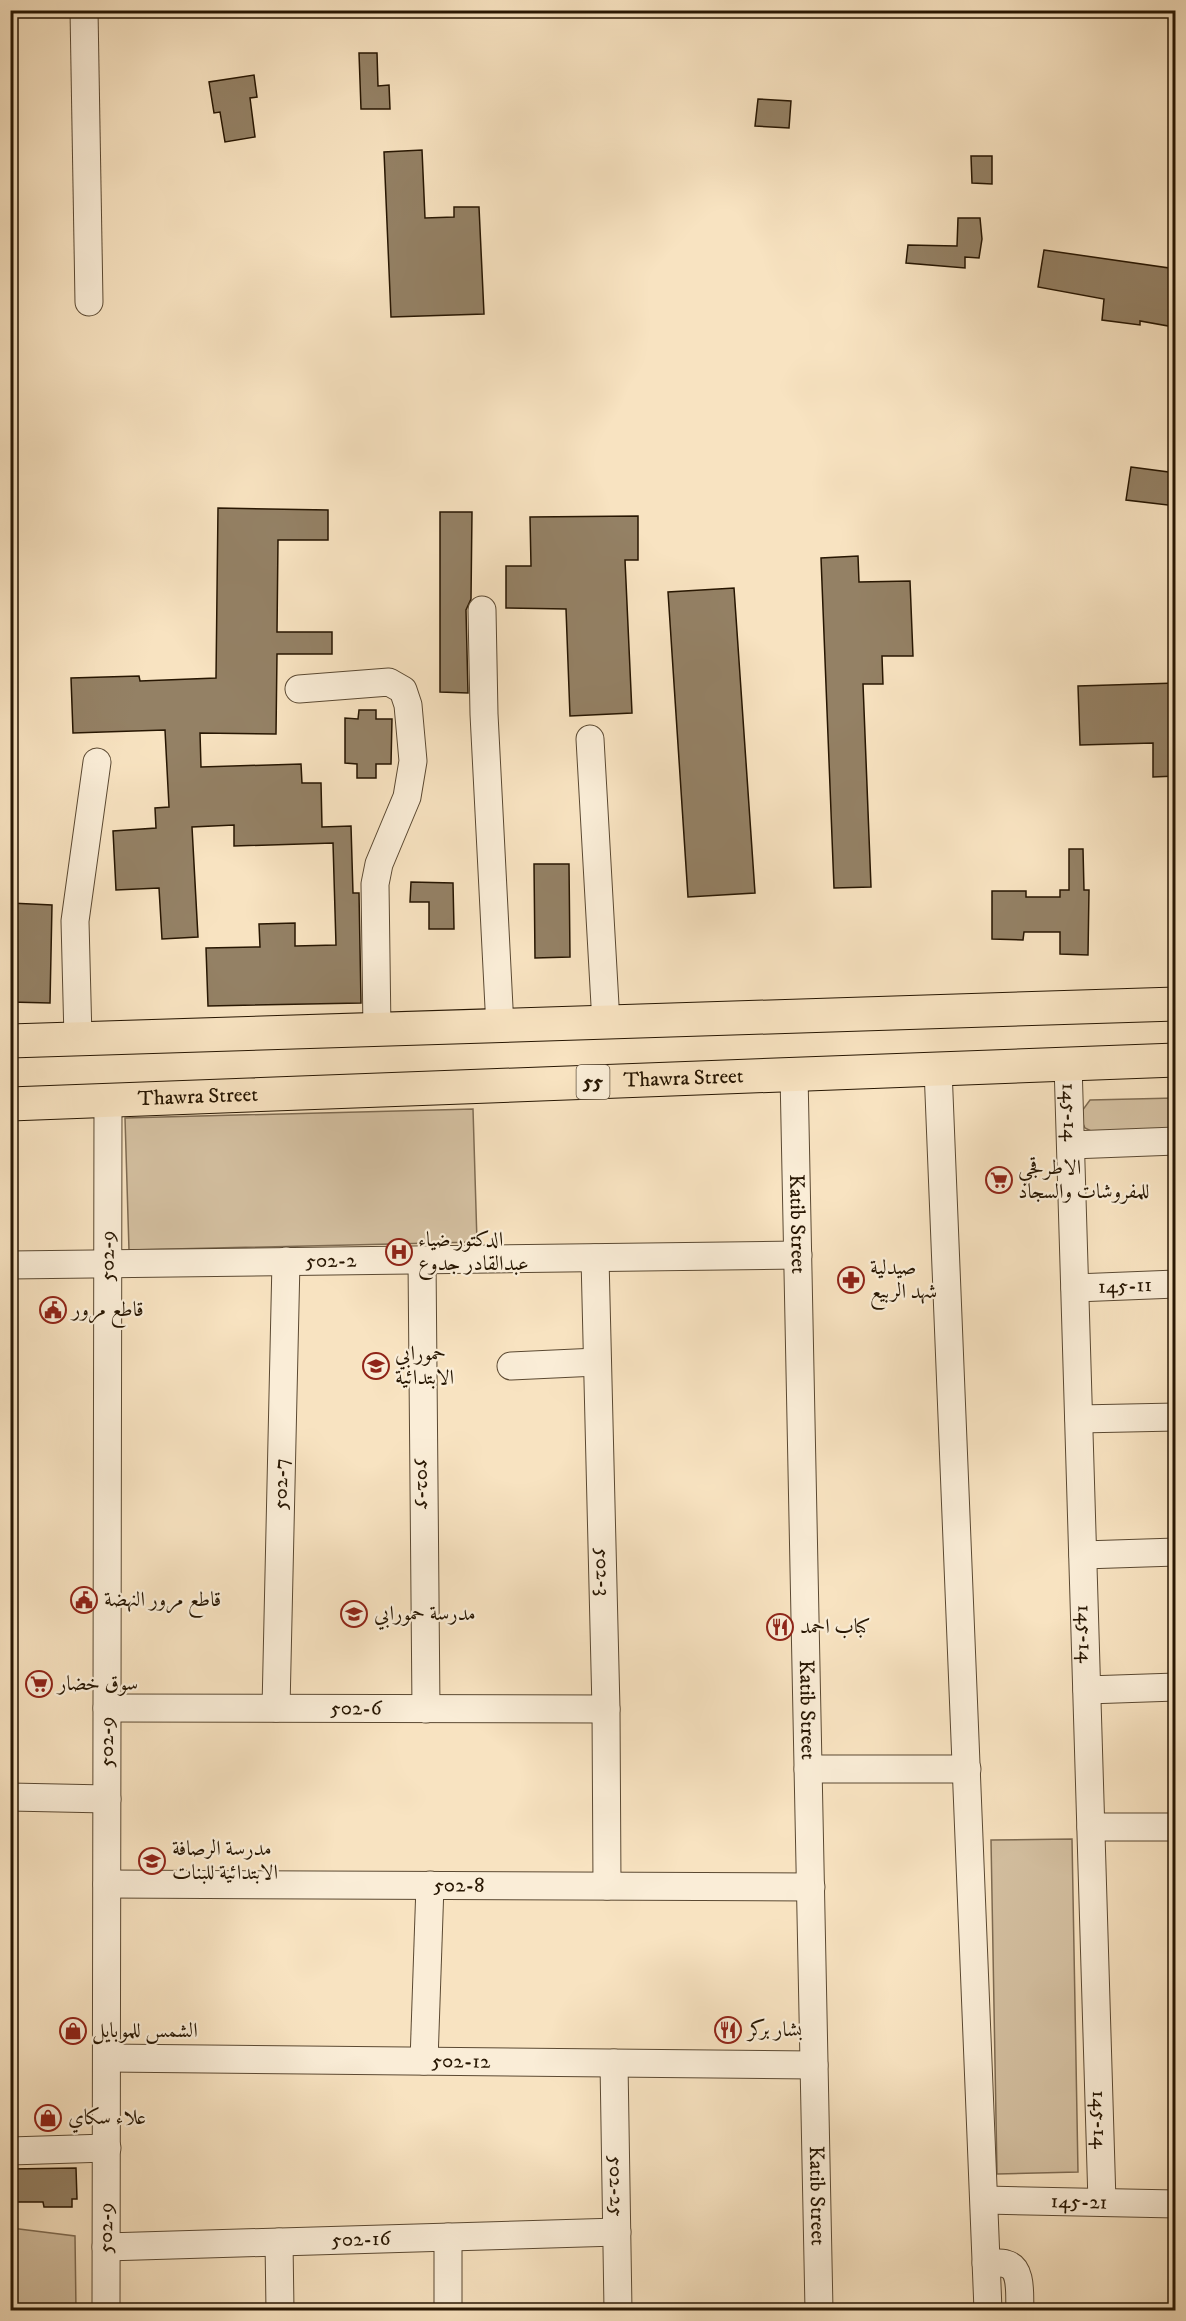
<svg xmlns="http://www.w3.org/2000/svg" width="1186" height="2321" font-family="'IM FELL DW Pica',Amiri,serif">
	<rect width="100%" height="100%" fill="#f8e3c1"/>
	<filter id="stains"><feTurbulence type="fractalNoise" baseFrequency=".00333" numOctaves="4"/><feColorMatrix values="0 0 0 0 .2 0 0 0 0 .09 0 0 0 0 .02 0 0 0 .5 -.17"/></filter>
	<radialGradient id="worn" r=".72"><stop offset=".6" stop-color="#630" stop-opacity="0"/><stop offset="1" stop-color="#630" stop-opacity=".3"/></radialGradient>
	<path fill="#d4c0a1" stroke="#7e6b52" stroke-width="1.5" d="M1175 1098V1129L1093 1132 1085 1128 1079 1115 1090 1100Z
		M473 1109 477 1242 129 1250 125 1118Z
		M1072 1839 1078 2172 997 2174 991 1840Z
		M11 2228 75 2236 76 2310H11Z"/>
	<path fill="#948165" stroke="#271602" stroke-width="1.5" d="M359 53H377L378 86 389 85 390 109H361Z
		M254 75 257 97 250 98 255 137 225 142 220 112 214 113 209 82Z
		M758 99 791 101 789 128 755 126Z
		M422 150 425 218 454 217V207H479L484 314 391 317 384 152Z
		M971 156H992V184L972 183Z
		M958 218H980L982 239 979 258 965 257V268L906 263 908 245 957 246Z
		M1044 250 1176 269 1174 327 1140 321V325L1102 320 1104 299 1038 287Z
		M1131 467 1176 473V506L1126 500Z
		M218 508 328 510V540H278L277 632H332V654H277L276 734 200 733 201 767 301 764 302 783H321L322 827 351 826 353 893H359L361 1003 208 1006 206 948 260 947 259 924 295 923V946L336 945 333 843 234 846V825L192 827 198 937 162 939 159 888 116 890 113 831 156 828 155 808 169 807 165 730 73 733 71 678 139 676 140 681 216 678Z
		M440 512H472L471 599 466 610 468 693 440 692Z
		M638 516V560H625L632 713 570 716 566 609 506 608V566H531L530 517Z
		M858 556 859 582 910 581 913 656H882L883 684H863L871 887 834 888 821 558Z
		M734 588 755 893 688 897 668 592Z
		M1176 683V776L1153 777V743L1080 745 1078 686Z
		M359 710H376V719H392L391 764H376V778H357V764L345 763V718L358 719Z
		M1069 849H1083L1084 890H1089L1088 955 1060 954V932H1024L1023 940 992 939V891H1026V897H1060V890H1069Z
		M534 864H569L570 957 535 958Z
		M411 882 453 883 454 929H429V902H410Z
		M10 903 52 905 50 1003 10 1002Z
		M76 2168 77 2199H72V2207H44L43 2202H10V2169Z"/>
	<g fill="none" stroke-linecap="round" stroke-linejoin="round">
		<defs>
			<g id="minor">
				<path d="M84 10 89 302"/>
				<path d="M482 610 484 714 500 1027"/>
				<path d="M299 689 389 682 403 690 408 705 413 761 407 797 379 864 375 884 377 1031"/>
				<path d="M590 739 606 1023"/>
				<path d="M78 1038 75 921 97 762"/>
				<path id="s1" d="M1068 1064 1102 2202"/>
				<path d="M938 1069 988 2310"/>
				<path id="s2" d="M794 1074 819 2310"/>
				<path d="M1071 1145 1176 1141"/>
				<path id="s3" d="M595 1258 606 1709 607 1886"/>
				<path id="s4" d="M422 1260 426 1709"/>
				<path id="s5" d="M10 1265 798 1255"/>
				<path id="s6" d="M1075 1288 1176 1284"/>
				<path d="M511 1366 597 1362"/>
				<path d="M1079 1419 1176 1417"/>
				<path d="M1083 1555 1176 1552"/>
				<path d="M1087 1690 1176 1687"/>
				<path id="s7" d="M107 1708 606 1709"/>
				<path id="s8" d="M276 1708 286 1261"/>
				<path d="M808 1769H967"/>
				<path d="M10 1797 107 1799"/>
				<path d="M1091 1827H1176"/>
				<path id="s9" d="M107 1884 811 1887"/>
				<path id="s10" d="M107 2058 814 2065"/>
				<path d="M424 2061 430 1885"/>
				<path id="s11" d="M614 2063 618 2310"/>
				<path d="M10 2151 107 2148"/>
				<path id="s12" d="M985 2200 1176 2204"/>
				<path d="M448 2237V2310"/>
				<path d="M279 2242 280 2310"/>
				<path id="s13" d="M106 2247 617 2232"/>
				<path d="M986 2263C992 2263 1000 2262 1006 2264 1023 2268 1019 2297 1020 2310"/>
				<path id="s14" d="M106 2310 108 1100"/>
			</g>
			<g id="major">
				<path d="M10 1041 1176 1004"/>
				<path id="s15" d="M10 1104 1176 1060"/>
			</g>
		</defs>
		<use href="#minor" stroke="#5b4932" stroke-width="29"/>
		<use href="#major" stroke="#271602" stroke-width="35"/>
		<use href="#minor" stroke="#faedd7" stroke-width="27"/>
		<use href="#major" stroke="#f8e3c1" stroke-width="33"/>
	</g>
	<defs>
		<symbol id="supermarket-ring" viewBox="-11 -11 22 22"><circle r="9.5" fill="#faedd7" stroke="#8f2418" stroke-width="1.5"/><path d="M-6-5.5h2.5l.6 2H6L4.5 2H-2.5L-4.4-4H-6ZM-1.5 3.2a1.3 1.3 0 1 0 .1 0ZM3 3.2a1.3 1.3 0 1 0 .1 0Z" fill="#8f2418"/></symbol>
		<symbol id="hospital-ring" viewBox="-11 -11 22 22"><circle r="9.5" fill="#faedd7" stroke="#8f2418" stroke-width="1.5"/><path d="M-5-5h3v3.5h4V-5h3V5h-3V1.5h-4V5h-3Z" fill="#8f2418"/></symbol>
		<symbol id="pharmacy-ring" viewBox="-11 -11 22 22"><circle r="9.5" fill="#faedd7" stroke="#8f2418" stroke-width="1.5"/><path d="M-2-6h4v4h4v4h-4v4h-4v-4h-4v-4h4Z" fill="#8f2418"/></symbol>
		<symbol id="civic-ring" viewBox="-11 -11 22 22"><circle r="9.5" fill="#faedd7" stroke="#8f2418" stroke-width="1.5"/><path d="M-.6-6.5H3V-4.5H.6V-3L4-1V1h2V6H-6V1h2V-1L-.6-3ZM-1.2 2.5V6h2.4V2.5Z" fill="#8f2418"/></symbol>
		<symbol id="school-ring" viewBox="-11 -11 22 22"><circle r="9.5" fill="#faedd7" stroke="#8f2418" stroke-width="1.5"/><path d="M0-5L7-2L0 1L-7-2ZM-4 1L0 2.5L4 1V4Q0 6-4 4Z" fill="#8f2418"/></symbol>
		<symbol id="restaurant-ring" viewBox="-11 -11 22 22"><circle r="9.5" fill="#faedd7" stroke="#8f2418" stroke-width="1.5"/><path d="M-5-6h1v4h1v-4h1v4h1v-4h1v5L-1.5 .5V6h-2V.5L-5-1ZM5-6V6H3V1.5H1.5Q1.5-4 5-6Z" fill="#8f2418"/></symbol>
		<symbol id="shop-ring" viewBox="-11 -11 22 22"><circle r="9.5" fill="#faedd7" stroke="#8f2418" stroke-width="1.5"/><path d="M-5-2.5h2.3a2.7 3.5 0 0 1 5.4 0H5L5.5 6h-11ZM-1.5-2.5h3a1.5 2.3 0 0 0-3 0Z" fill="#8f2418"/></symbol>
	</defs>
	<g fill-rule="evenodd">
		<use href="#supermarket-ring" x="984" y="1165" width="30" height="30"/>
		<use href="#hospital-ring" x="384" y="1237" width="30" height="30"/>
		<use href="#pharmacy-ring" x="836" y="1265" width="30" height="30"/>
		<use href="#civic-ring" x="38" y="1295" width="30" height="30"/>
		<use href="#school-ring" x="361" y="1351" width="30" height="30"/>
		<use href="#civic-ring" x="69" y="1585" width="30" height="30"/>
		<use href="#school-ring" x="339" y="1599" width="30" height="30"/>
		<use href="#restaurant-ring" x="765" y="1612" width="30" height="30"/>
		<use href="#supermarket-ring" x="24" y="1669" width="30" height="30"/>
		<use href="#school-ring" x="137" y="1846" width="30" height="30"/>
		<use href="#restaurant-ring" x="713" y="2015" width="30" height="30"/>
		<use href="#shop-ring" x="58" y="2016" width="30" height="30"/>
		<use href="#shop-ring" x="33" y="2103" width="30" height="30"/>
	</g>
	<g text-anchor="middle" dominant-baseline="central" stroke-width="4.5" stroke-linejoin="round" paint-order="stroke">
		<rect fill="#faedd7" stroke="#665642" stroke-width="1.5" x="576.5" y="1065" width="33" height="34" rx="4.5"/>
		<g font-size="20" font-weight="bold" fill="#271602">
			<text x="593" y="1082">55</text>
		</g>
		<g font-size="21" fill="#271602" stroke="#faedd7">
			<text stroke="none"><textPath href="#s15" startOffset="674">Thawra Street</textPath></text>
			<text stroke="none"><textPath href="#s15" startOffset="188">Thawra Street</textPath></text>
			<text stroke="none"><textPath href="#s1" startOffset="48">145-14</textPath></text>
			<text stroke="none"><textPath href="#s2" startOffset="150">Katib Street</textPath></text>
			<text stroke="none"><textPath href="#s14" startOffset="1054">502-9</textPath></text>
			<text stroke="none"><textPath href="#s5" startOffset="321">502-2</textPath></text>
			<text stroke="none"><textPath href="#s6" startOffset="50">145-11</textPath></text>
			<text stroke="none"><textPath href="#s4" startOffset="224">502-5</textPath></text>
			<text stroke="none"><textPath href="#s8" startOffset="224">502-7</textPath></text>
			<text stroke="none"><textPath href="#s3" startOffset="314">502-3</textPath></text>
			<text stroke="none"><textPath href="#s1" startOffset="570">145-14</textPath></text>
			<text stroke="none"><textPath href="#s7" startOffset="249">502-6</textPath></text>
			<text stroke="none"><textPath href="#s2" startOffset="636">Katib Street</textPath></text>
			<text stroke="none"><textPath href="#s14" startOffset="568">502-9</textPath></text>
			<text stroke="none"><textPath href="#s9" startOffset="352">502-8</textPath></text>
			<text stroke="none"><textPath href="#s10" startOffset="354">502-12</textPath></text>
			<text stroke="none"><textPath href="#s1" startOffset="1056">145-14</textPath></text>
			<text stroke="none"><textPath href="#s11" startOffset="123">502-25</textPath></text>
			<text stroke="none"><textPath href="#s2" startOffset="1122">Katib Street</textPath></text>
			<text stroke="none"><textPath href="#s12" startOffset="94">145-21</textPath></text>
			<text stroke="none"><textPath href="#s14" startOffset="82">502-9</textPath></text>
			<text stroke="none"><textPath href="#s13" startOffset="255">502-16</textPath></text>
		</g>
		<g font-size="21" fill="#271602" stroke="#faedd7" text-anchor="start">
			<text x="1018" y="1168">الاطرقجي<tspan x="1018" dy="24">للمفروشات والسجاد</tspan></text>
			<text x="418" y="1240">الدكتور ضياء<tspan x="418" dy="24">عبدالقادر جدوع</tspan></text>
			<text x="870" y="1268">صيدلية<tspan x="870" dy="24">شهد الربيع</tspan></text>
			<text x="72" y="1310">قاطع مرور</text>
			<text x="395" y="1354">حمورابي<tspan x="395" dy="24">الابتدائية</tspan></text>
			<text x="104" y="1600">قاطع مرور النهضة</text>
			<text x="374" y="1614">مدرسة حمورابي</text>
			<text x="800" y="1627">كباب احمد</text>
			<text x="58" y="1684">سوق خضار</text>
			<text x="172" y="1849">مدرسة الرصافة<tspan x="172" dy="24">الابتدائية للبنات</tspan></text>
			<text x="748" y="2030">بشار بركر</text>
			<text x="92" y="2031">الشمس للموبايل</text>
			<text x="68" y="2118">علاء سكاي</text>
		</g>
	</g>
	<rect width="1186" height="2321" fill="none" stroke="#f8e3c1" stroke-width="36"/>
	<rect x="12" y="12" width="1162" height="2297" fill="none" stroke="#271602" stroke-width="3"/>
	<rect x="18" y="18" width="1150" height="2285" fill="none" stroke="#271602" stroke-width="1.5"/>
	<rect width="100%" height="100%" filter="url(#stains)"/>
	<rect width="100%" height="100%" fill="url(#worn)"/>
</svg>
